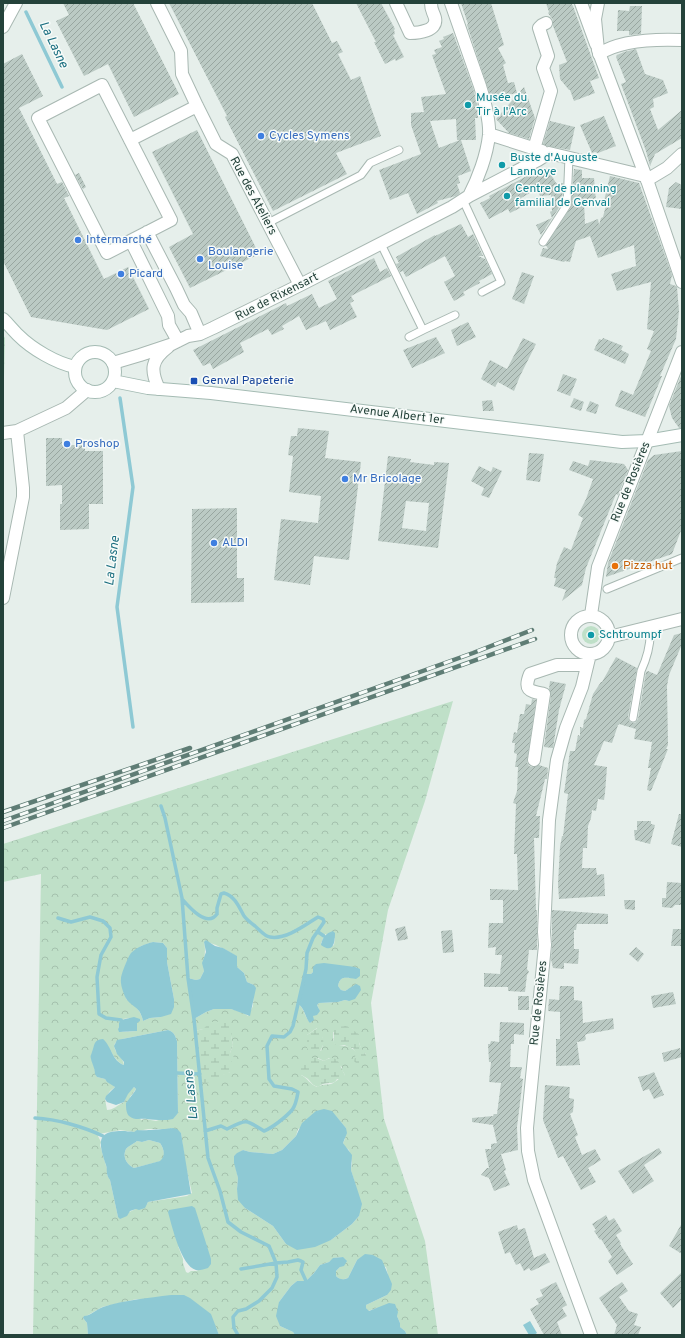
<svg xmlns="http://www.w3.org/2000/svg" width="685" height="1338" font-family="Overpass,sans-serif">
	<defs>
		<pattern id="forest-crowns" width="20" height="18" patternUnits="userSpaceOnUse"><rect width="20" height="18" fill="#bfe0c8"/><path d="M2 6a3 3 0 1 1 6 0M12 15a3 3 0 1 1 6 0" fill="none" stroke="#a4c1ad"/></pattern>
		<pattern id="wetland-marsh" width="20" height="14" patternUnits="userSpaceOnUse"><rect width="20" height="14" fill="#bfe0c8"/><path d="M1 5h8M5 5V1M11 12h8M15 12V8" fill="none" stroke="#a4c1ad"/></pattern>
		<pattern id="building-hatch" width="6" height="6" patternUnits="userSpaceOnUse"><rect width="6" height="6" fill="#bbcac4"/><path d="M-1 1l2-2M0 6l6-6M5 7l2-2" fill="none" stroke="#98a6a0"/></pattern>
	</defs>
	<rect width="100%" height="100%" fill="#e6efeb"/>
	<path fill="#bfe0c8" d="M582 635a9 9 0 1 1 18 0a9 9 0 1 1-18 0Z"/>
	<path fill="url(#forest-crowns)" fill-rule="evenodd" d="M3 335 5 338 3 416Z
		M453 701 425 801 388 910 371 1003 384 1119 425 1241 438 1335H407L405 1331 400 1327V1323L397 1316 377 1308 368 1311 366 1308V1305L387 1295 388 1275 386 1267 357 1260 348 1278 341 1280 336 1276V1271L340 1267 343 1257 334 1258 329 1262 320 1265 314 1273 306 1281H297L291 1286 279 1302 280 1326 293 1332 295 1335H219L210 1314 137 1299 102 1307 83 1318 87 1323 88 1335H33L41 874 3 882V844ZM325 934 335 938 334 945 329 948 321 943ZM153 942 163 943 167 948V962L174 999 161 1017 150 1018 143 1021C141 1011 135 1005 126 999L124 971 126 963 141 946ZM204 942C213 942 228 951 236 956L237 967 244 973 247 982 254 985 253 1006 248 1016 242 1012 231 1009H214L206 1012 194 1019 188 978 196 980 200 979 204 971C202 960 207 955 204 942ZM355 967 350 978C343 976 339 979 338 986L341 990 345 991 348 989 349 1001 345 1000 338 1002 319 1003 317 1005 319 1009 313 1016 311 1023C304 1018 305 1008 298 1004L304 974H311L313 972ZM129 1018 137 1023V1031L122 1032 118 1029 123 1019ZM317 1028C323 1036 325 1041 321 1051L307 1035ZM203 1029 231 1036 233 1045 230 1053V1072L201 1083 195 1031ZM168 1030C174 1032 175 1035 177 1041L178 1113 156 1121 145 1119 141 1120 130 1097 136 1089 134 1087 127 1094 124 1102C118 1105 113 1110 107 1110L105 1099 110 1091 115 1087C112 1083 107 1083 105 1079L97 1077 91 1057 93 1052 111 1051C113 1056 119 1064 124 1065 123 1056 112 1053 115 1043L122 1039ZM333 1032 358 1039 362 1052 366 1054 357 1053C349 1042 336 1048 334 1042 333 1039 333 1035 333 1032ZM318 1058 324 1061 329 1058 342 1067V1070L345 1075C341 1077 334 1083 331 1084 325 1085 323 1084 317 1087 311 1085 307 1078 301 1075ZM334 1114 346 1128 345 1139 343 1143 345 1147 349 1150 352 1163 351 1170 358 1194 359 1216 352 1224 331 1240 286 1244 273 1226 245 1208 237 1189 238 1178 235 1164 234 1156 243 1150 250 1152 273 1154 282 1150 296 1136 298 1129ZM172 1128 181 1133 185 1163 192 1193 187 1196 148 1202 147 1204C137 1208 128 1213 118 1217L110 1180 107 1175V1169L100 1145 101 1142 98 1136 99 1134 120 1130 134 1132 148 1129H160L165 1130ZM178 1246 198 1271H191L188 1273 186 1272 183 1263V1259Z
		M149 1140 160 1143C164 1149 166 1156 161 1161L134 1168C127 1165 122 1157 126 1149 128 1146 134 1144 137 1141L142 1142Z"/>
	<path fill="url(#wetland-marsh)" d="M228 1021 234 1025 231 1036 233 1045 230 1053 234 1057 230 1064V1072L227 1074 223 1075C218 1083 208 1082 201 1083L195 1031 203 1029 211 1022Z
		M347 1026 360 1035C356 1044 363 1050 367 1057L364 1064 356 1063 354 1061 356 1053 353 1048C349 1048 348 1046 344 1045 341 1045 338 1047 335 1044 333 1042 334 1041 334 1038 333 1025 335 1027 347 1026Z
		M319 1027 324 1033 322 1035C325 1043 323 1049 316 1054L310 1052 307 1048V1035Z
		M311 1058H316L324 1061C339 1052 339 1066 345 1075L342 1080 337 1079C334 1085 329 1082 323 1084 321 1085 319 1086 318 1087 312 1085 312 1083 308 1079 306 1077 302 1076 300 1074 294 1066 305 1060 311 1058Z"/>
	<path fill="#8ec9d4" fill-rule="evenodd" d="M333 931 335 933C335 943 333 954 321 945 322 938 326 933 333 931Z
		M206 940 215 946 223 948 237 956V967L244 973 247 982 254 985 256 988 250 1016 231 1009H214L206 1012 194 1019 188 978 196 980 200 979 204 971 202 963 206 952 204 942Z
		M153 942 163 943 167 948V962L174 999V1007L171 1014 161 1017 150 1018 143 1021C140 1007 135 1009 127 1000 124 996 120 984 121 979 121 974 128 957 131 953 137 947 145 944 153 942Z
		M324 963 355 967 360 969V976L356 979C347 978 340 975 338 986L341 990 345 991 356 984 360 986 361 990 355 999 349 1001 345 1000 338 1002 319 1003 317 1005 320 1011 317 1015 313 1016 314 1020 310 1023C305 1018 305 1008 298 1004L304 974H311L313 972V967L316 964Z
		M134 1017 140 1019V1021L137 1023V1031L119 1032 118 1029 119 1027V1023L121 1020Z
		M168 1030C174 1032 175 1035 177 1041L178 1113 173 1119C164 1121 156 1120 147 1119 141 1118 135 1121 129 1116 126 1113 126 1107 126 1103L135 1091 136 1089 134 1087 128 1094 124 1102 116 1105 107 1102 105 1099 106 1096 115 1087 107 1082 105 1079 97 1077 95 1074C95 1068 92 1064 91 1059 90 1055 91 1056 92 1052 95 1045 93 1040 103 1039 112 1047 112 1061 124 1065V1062L117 1054 114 1046 117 1040Z
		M324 1109 332 1111 346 1128 347 1133 343 1143 352 1155 351 1170 362 1204 359 1216 352 1224 331 1240 315 1247 297 1250 286 1244 273 1226 245 1208 238 1200 237 1189 238 1178 234 1163V1156L237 1153 243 1150 250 1152 273 1154 282 1150 296 1136 302 1123 316 1111Z
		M172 1128 177 1129 181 1133 191 1194 148 1202 145 1208 139 1210 136 1209 130 1211 127 1216 120 1219 118 1217 110 1180C105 1173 108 1172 106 1165 98 1142 96 1130 125 1131 129 1132 131 1131 134 1132L137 1130C139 1131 168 1129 172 1128ZM149 1140 160 1143C164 1149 166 1156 160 1161L134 1168C127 1165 122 1157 126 1149 128 1146 134 1144 137 1141L142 1142Z
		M192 1206 195 1208 211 1259V1264L208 1268C204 1269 199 1271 196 1270 181 1266 172 1226 168 1212L169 1210Z
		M365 1254 373 1255 382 1260 392 1284 391 1290 387 1295 366 1305V1308L369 1311 389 1303 395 1304 398 1312 397 1316 400 1323V1327L405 1331 407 1335H295L293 1332 280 1326 276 1316 279 1302 291 1286 297 1281H306L314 1273 320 1265 329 1262 333 1258 343 1257 347 1261 344 1266 340 1267 336 1271V1276C340 1280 343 1280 348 1278L357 1260Z
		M171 1295H184L190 1298 211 1314 219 1335H88L87 1323 83 1318 84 1316C90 1316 97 1309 103 1307 125 1300 148 1298 171 1295Z
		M530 1321 537 1333 534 1335H529L523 1325Z"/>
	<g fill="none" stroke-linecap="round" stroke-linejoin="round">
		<path stroke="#8ec9d4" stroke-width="3.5" d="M26 12 62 87
			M120 398 133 487 117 607 133 727
			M161 806 165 818 182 898 188 978 194 1019 208 1158 220 1191 228 1222 241 1232 269 1246 276 1263 277 1277 272 1288 259 1301 246 1309 238 1311 233 1317 234 1328 238 1335
			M182 899C189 907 207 928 217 914V908L221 894 224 893C235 896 239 907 244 916 247 920 251 923 255 926 260 930 264 936 270 937 286 940 305 925 318 917L323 919 324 922 313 938 307 953 306 969 293 1026 290 1032 284 1037 272 1036 267 1046 269 1079 274 1086 292 1089 298 1092C297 1098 296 1105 292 1110 286 1117 272 1128 264 1131 245 1119 247 1119 227 1129L221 1126 205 1131
			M58 918 71 922 90 917 103 921 110 928 111 937 101 955 97 977 99 1014 106 1018 121 1020
			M318 932 324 936
			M177 1073 200 1074
			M35 1118C57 1119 84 1127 103 1136
			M241 1269 276 1263 288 1262 298 1260 301 1261 303 1262 301 1270 306 1281"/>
	</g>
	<path fill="url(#building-hatch)" fill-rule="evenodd" d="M63 3H133L179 94 134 117 108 64 84 76 56 21 69 15Z
		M169 3H312L332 43 337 41 343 52 338 54 351 80 360 76 381 136 336 153 347 174 273 211 225 117 227 116Z
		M356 3H381L395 29 394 30 395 34 393 35 404 57 396 61 395 59 385 64 374 42H376Z
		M461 3H491L504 45 498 48 506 63 503 65 508 83 514 82 517 93 491 98 467 25 468 24Z
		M546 3H571L573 6 599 78 590 81 595 93 574 101 570 90H569L560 79 559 65 567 62 553 26V20L548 13 549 12Z
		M630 6H642L641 34 629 35V31H617L618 10 629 11Z
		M453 33 473 88 478 107V118H475L476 140H461L471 171 458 176 460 183 457 184 460 193 456 196 437 201 438 203 417 214 408 193 390 200 379 170 421 154 411 125V113L424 112 421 97 446 94 432 55 436 54 434 50 442 47 439 41 444 39 443 37ZM456 119 457 140H460L439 148 430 121Z
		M636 49 645 74 663 80 668 93 653 99 654 107 650 109 658 130 682 110V138L655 154 650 166 646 151 621 84 626 82 616 57 617 55 624 52Z
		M22 54 43 96 19 108 57 184 62 182 69 196 64 198 104 279 128 267 149 309 107 330 31 317 3 261V64Z
		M524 87 535 118 529 139 509 133 496 119Z
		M604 116 616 146 598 153 595 152 592 153 580 125Z
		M550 121 575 127 570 150 547 146 543 144Z
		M197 130 259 254 190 288 169 247 193 234 152 152Z
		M547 168 556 183H563L562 203 541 235 536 225 552 218 550 212 552 211 551 195 540 196 537 189 521 198 522 201 518 204 520 208 510 213 508 209 489 219 480 203 490 198 489 196 540 169 541 171Z
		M574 169 582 170V178H594L596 201 584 202 585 224 598 219 599 225 601 218 603 217 607 201H604L610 176 639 183 672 275 670 284 676 286 677 287 679 311 676 339 660 376H662L645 417 615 406 621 390 633 395 651 351 647 349 654 331 647 329 651 282 617 291 611 274 636 266 634 245 598 258 590 236 576 241 570 262 565 261 564 262 540 256 543 248 548 249 546 245 571 207Z
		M79 173 86 187 83 189 75 175Z
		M676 182 682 185V209L666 207 669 188Z
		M461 224 468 237 473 234 483 256H478L485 259 492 274 479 281 480 283 463 292 465 295 454 301 444 282 455 276 445 256 406 277 403 271 400 272 396 264 399 263 396 257 435 235V236Z
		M374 258 380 272 387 268 391 276 351 296 354 301 350 303 357 317 330 330 326 321 306 330 299 316 282 326 284 329 272 335 268 329 240 343 244 352 213 369 210 363 203 366 193 350 286 303 287 306 312 294 319 308 337 299 328 281Z
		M522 272 534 276 524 304 512 299Z
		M468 322 476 337 457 346 451 330Z
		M436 337 445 353 412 368 403 350Z
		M523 338 536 344 520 376 514 391 498 382 495 387 481 379 490 360 507 369Z
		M603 338 623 346 621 350 629 354 625 364 594 350 599 339 602 340Z
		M563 374 577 379 570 396 557 391Z
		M681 376H682V428H679L672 418 669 406Z
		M574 398 584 402 581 411 570 407Z
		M492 400 494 411H483L482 401Z
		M590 401 599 405 596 414 586 411Z
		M298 428 329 431 325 458 361 462 349 560 314 556 310 585 274 580 281 519 318 523 321 496 289 492 293 456 288 455 291 436H297Z
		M46 438H62V445H85V451H103V504H89V529L60 530V504H62V485L46 486Z
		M682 451V528L672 554 606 577 608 563 648 460 654 455Z
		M529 453 544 454 540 482 526 480Z
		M388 456 411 459 410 462 434 465V462L449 463 438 548 378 541ZM406 501 429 503 426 531 402 528Z
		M590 460 624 464 628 470 618 495 616 494 586 568 582 585 562 601 566 590 554 586 556 578H554L557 563 564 547 571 550 583 518 578 515 586 499 593 479 569 470 573 461 588 466Z
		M479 466 491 472 493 467 502 471 489 498 481 495 484 488 471 481Z
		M237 508V578H244V602L191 603 192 509Z
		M682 633V644L669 675 667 686 668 745 666 749H668L651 791 647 790 651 768H648L652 742 634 739 636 729 619 724V725H618L612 743 604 741 594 765 607 767 605 793 604 800 598 799 596 811 592 810 591 818 588 826 587 848H583L582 868H596L597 875 604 874 605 896 559 899 558 884 560 847 562 836H563L568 794 564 793 570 751H575L578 735 580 736V727L583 728 584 720 586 719 593 694 601 682H602L616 657 637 668 628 717 630 722 635 723 638 719 646 672 648 671 657 675 674 635Z
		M550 681 566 684 559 710 553 748 544 747 551 695 549 689Z
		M532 699 536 700 527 762 529 766 532 767 539 765 548 768 547 779H545L536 816H540L539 838H534L536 910H537V950H529L527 969 529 972 527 975 525 992 508 991V987H484V973L500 974 502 955H495L496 947 488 948 489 923H503V900H490V889L518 890 517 854H514L516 804 513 803 517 791 518 767H515L517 754 514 753 515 743H512L514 732 517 733 520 714H524L526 704 531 705Z
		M679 814H682V847L671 844Z
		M637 821H651V824L655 825 650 844 635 840 634 830H637Z
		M667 882 682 883V905H675L672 908 662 907V898H666Z
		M624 900H635V910L625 909Z
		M552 910 608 914V924H577L576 930H574V949H579L578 964 564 963V969L553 968 551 959 552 946Z
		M405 926 408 939 398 941 395 929Z
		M673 929H682V946H671Z
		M452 930 454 952 443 953 441 931Z
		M636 947 644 954 638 962 629 954Z
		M560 986H571L574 987V1000L582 1001 583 1023 613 1018 614 1029 587 1034 585 1035 586 1039 584 1041 577 1042 580 1065 556 1066V1039H560V1012L548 1011 549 999 559 1000Z
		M673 992 676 1004 653 1008 651 996Z
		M518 996H529V1010H518Z
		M500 1022 524 1023V1035L514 1034V1044H511L510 1067H522L520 1078 523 1079 517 1127 518 1150 501 1154 506 1170 504 1171 510 1185 494 1191 489 1178 481 1175 487 1168H489L485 1149H491V1144L497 1143 493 1125 472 1122V1118L493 1116 494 1114H497L501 1083 489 1082 491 1062H489L488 1044H490L491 1041 499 1042Z
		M680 1048 682 1057 664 1062 662 1053Z
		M654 1072 664 1095 654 1099 649 1089 643 1091 638 1077 647 1075Z
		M545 1085 570 1087 569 1098 574 1099 573 1112 570 1114 578 1135 575 1137 582 1155 595 1149 601 1160 588 1168 596 1182 581 1190 563 1156 558 1158 543 1120Z
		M659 1148 662 1153 644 1165 654 1181 633 1194 618 1171Z
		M606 1215 609 1221 614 1218 622 1231 616 1235 621 1243 620 1244 633 1264 617 1275 608 1261 612 1257 601 1239 600 1240 594 1231 596 1230 592 1224Z
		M682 1223V1254L669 1246Z
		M517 1225 518 1230 525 1228 534 1258 545 1253 550 1262 534 1270 531 1271 529 1268 524 1271 520 1263 516 1265 510 1252 505 1254 498 1232Z
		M682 1272V1299L673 1308 660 1293Z
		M556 1282 567 1305 562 1308 567 1316 557 1322 562 1335H544L530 1309 539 1304 536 1299 543 1296 540 1290Z
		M622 1282 628 1291 619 1297 629 1311 638 1314 634 1325 641 1327 638 1335H614L617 1325 599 1298Z"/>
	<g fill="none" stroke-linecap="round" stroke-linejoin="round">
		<defs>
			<path id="service" d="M463 200 501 282 482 292
				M268 223 361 175 370 163 399 150
				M543 242 567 205 569 157
				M381 244 423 330 455 315
				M409 337 423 330
				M607 589 682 558
				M633 718 641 671C647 658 651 642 650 628"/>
			<path id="minor" d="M157 3 181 51 182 74 197 106 216 144 232 154 300 285
				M396 3 410 33C418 33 438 31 435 18 433 11 431 11 431 3
				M451 3 480 86C484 99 490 120 489 135 487 155 478 179 469 196
				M581 3 596 44
				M3 27 16 3
				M599 54C620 40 657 39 682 40
				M102 85 171 220 107 253 38 118Z
				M489 134 542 151
				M130 140 197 106
				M534 149 551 91 543 68 548 56 539 28 542 25 546 23
				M647 180 667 168 682 154
				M147 232 176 288 184 305 191 313 200 334
				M131 241 168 316 169 325 178 341
				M113 363 140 355 170 345 188 336 200 334 213 328 300 285 452 207 469 196 538 160 549 153 645 176
				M159 389C150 370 151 360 168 347
				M3 433 17 431 66 408 87 390
				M3 598 23 497V488L17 431
				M609 637 682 619
				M534 760 544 694C530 691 523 691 530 674L557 665H587"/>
			<path id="tertiary" d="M598 3 595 19 598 50 647 180 682 282
				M591 615 598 567 682 352
				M571 635a19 19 0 1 1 38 0a19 19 0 1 1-38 0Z
				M590 654 582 687 566 728 557 760 549 820 544 932 545 945 527 1128 528 1151 534 1180 591 1335"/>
			<path id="secondary" d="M3 319C8 324 13 330 18 335 32 349 56 363 75 367
				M75 372a20 20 0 1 1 40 0a20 20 0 1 1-40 0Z
				M113 381 148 388 211 393 622 442 647 441 682 435"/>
		</defs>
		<use href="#service" stroke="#a8b8b2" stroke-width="9"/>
		<use href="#minor" stroke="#a8b8b2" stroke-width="14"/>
		<use href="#tertiary" stroke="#a8b8b2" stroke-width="14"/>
		<use href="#secondary" stroke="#a4bbb3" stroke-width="14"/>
		<use href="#service" stroke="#fff" stroke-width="7"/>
		<use href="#minor" stroke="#fff" stroke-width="12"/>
		<use href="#tertiary" stroke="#fff" stroke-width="12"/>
		<use href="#secondary" stroke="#fff" stroke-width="12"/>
		<defs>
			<path id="rail" d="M3 812 190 748
				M3 821 473 653 532 630
				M3 828 535 639"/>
		</defs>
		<use href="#rail" stroke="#5f7d75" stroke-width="4.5"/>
		<use href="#rail" stroke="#f7fbf9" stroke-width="3" stroke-dasharray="9" stroke-linecap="butt"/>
	</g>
	<g fill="#0f9aa8" stroke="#f7fbf9" stroke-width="1.5">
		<circle cx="468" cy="105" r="4"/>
		<circle cx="502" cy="165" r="4"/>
		<circle cx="507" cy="196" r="4"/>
		<circle cx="591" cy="635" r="4"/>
	</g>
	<g fill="#3f7fe0" stroke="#f7fbf9" stroke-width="1.5">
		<circle cx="261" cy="136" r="4"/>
		<circle cx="78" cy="240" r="4"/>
		<circle cx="200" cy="259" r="4"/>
		<circle cx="121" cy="274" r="4"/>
		<circle cx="67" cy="444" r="4"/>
		<circle cx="345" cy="479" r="4"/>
		<circle cx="214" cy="543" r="4"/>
	</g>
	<rect fill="#1a4fb4" stroke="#f7fbf9" stroke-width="1.5" x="190" y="377" width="8" height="8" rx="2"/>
	<circle fill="#e8710a" stroke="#f7fbf9" stroke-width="1.5" cx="615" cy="566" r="4"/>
	<g text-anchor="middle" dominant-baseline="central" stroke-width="3" stroke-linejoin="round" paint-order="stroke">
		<g font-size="12" fill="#0d838f" stroke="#f7fbf9" text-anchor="start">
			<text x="476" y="98">Musée du<tspan x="476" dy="14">Tir à l'Arc</tspan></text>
			<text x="510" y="158">Buste d'Auguste<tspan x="510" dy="14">Lannoye</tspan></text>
			<text x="515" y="189">Centre de planning<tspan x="515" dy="14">familial de Genval</tspan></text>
			<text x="599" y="635">Schtroumpf</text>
		</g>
		<g font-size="12" fill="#366cbe" stroke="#f7fbf9" text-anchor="start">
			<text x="269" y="136">Cycles Symens</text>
			<text x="86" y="240">Intermarché</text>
			<text x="208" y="252">Boulangerie<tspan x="208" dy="14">Louise</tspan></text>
			<text x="129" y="274">Picard</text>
			<text x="75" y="444">Proshop</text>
			<text x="353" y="479">Mr Bricolage</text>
			<text x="222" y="543">ALDI</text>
		</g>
		<g font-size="12" fill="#24423a" stroke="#f7fbf9">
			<text transform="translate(253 196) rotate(62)">Rue des Ateliers</text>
			<text transform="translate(277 297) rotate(-27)">Rue de Rixensart</text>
			<text transform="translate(397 415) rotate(7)">Avenue Albert 1er</text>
			<text transform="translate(631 482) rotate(-68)">Rue de Rosières</text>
			<text transform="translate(539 1003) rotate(-84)">Rue de Rosières</text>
		</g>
		<g font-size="12" fill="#164399" stroke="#f7fbf9" text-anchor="start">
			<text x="202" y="381">Genval Papeterie</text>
		</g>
		<g font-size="12" fill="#c56008" stroke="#f7fbf9" text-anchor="start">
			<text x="623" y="566">Pizza hut</text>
		</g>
		<g font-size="13" font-style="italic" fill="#1c6f80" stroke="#f7fbf9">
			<text transform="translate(53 45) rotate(64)">La Lasne</text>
			<text transform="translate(113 561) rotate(-83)">La Lasne</text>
			<text transform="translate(192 1095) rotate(-96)">La Lasne</text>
		</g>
	</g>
	<rect width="685" height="1338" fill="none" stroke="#24423a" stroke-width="8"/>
</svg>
